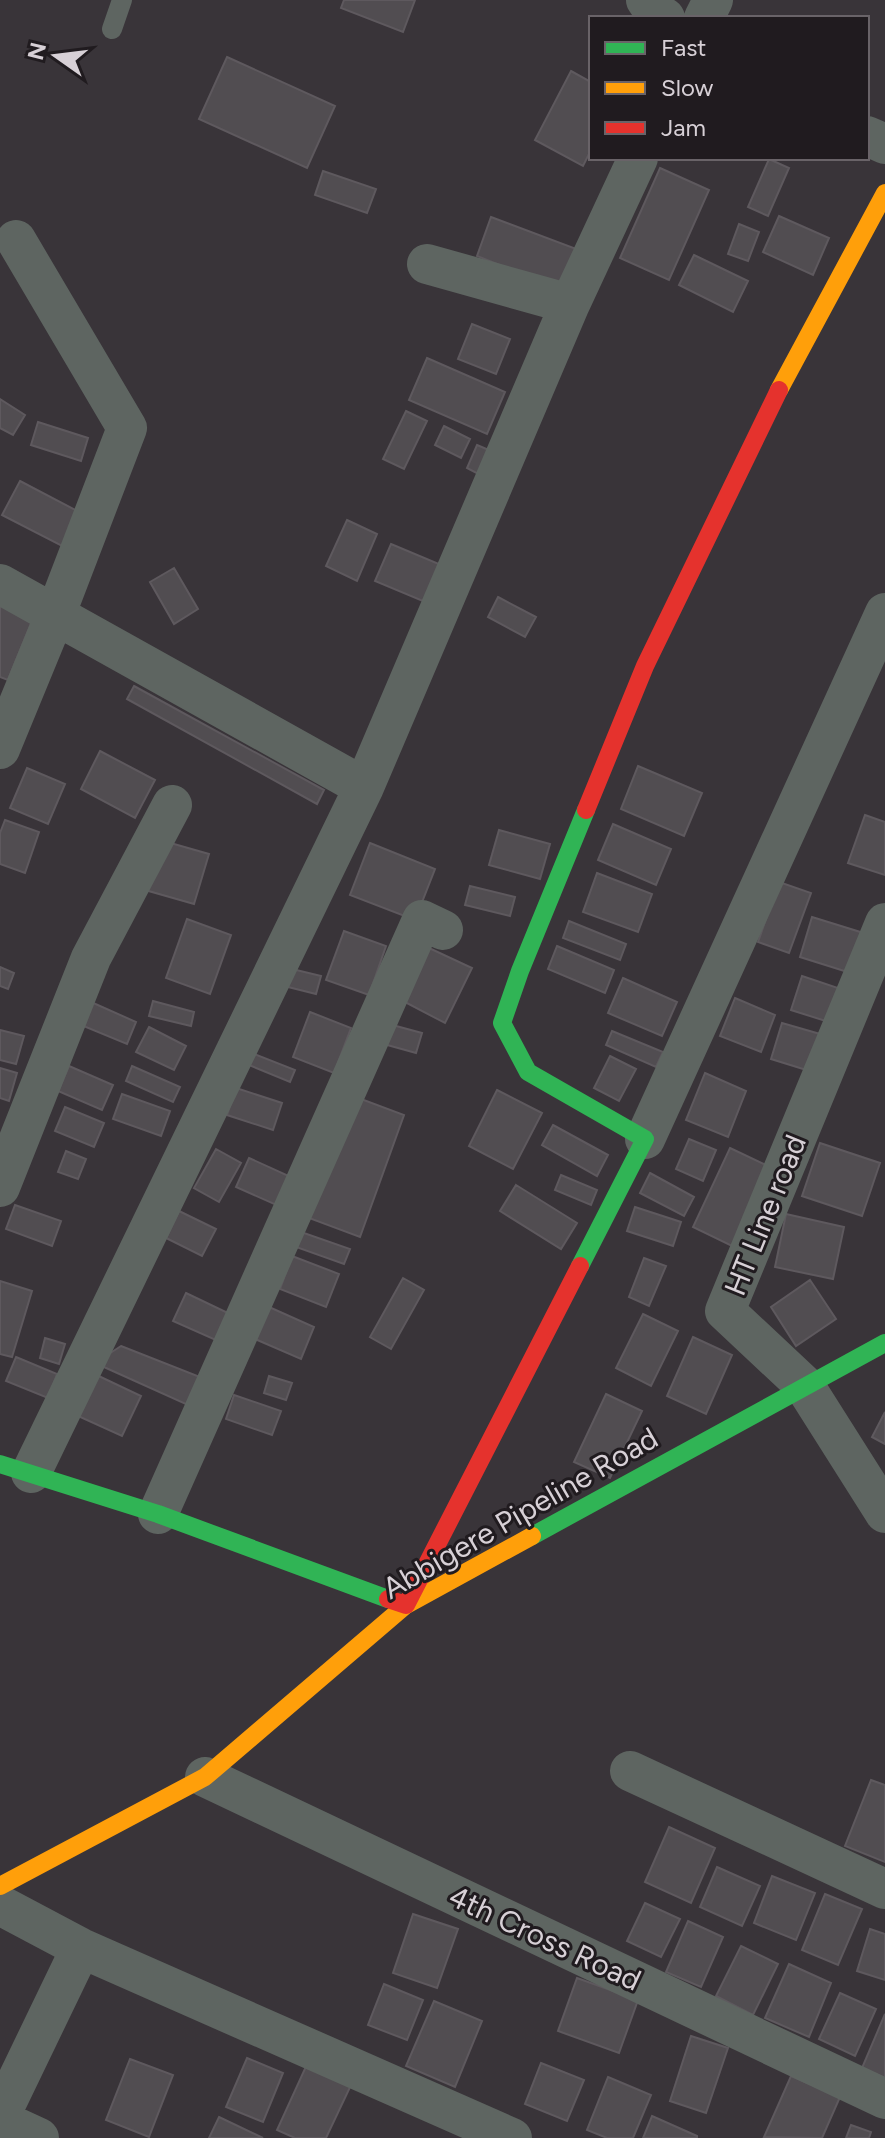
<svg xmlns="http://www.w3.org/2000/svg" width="885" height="2138" font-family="Figtree,sans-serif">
	<rect width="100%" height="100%" fill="#393439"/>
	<path fill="#514d51" stroke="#5e595e" stroke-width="2" d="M344 0H415L403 32 341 8Z
		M227 57 335 106 307 168 199 119Z
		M571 71 591 82V150L583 166 535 140Z
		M769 159 789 168 768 216 748 207Z
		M660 168 709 190 669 280 620 258Z
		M323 171 376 189 367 213 315 195Z
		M779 216 829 238 813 275 763 252Z
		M491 217 587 253 571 293 477 256Z
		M739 224 759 232 748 261 728 254Z
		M694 255 748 281 733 312 679 285Z
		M472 324 510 339 496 374 458 359Z
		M427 358 505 392 487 434 409 400Z
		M0 399 25 415 13 435 0 428Z
		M406 411 427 421 404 469 383 459Z
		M38 422 88 438 81 461 31 445Z
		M444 426 470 439 461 458 435 445Z
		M477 445 496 453 484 477 467 468Z
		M20 481 83 514 66 548 2 515Z
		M347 520 377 534 357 581 326 566Z
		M391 544 446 567 430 604 375 581Z
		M174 568 198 609 174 624 150 582Z
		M0 590 38 606 8 680 0 677Z
		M498 597 536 617 525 637 488 617Z
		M134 686 324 790 317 804 127 699Z
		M100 751 155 780 135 818 81 789Z
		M638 766 702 793 684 836 621 809Z
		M27 768 65 784 48 824 10 808Z
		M865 815 885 822V875L848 863Z
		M5 820 39 832 25 873 0 864V833Z
		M613 824 671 849 656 885 598 860Z
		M499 830 550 844 540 879 489 865Z
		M160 840 209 854 194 904 145 890Z
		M370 843 435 869 415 920 350 895Z
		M597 873 652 894 638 932 583 912Z
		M779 882 811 893 789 953 758 942Z
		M470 886 515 897 510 916 465 905Z
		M812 917 870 935 857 975 800 957Z
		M187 919 231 935 210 994 166 978Z
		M569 921 626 944 620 960 563 938Z
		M344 931 386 946 369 995 326 980Z
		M557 946 614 970 605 993 548 969Z
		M429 948 472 968 445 1023 403 1001Z
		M0 967 14 973 8 989 0 986Z
		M288 968 321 976 316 994 284 986Z
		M802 976 844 990 832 1023 791 1010Z
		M623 978 677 1002 662 1036 608 1013Z
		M735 998 775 1015 761 1052 720 1036Z
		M153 1001 194 1012 191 1026 149 1016Z
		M91 1002 136 1022 127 1044 81 1025Z
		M310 1012 351 1028 334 1073 293 1057Z
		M385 1023 422 1033 416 1053 380 1043Z
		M782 1023 827 1036 816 1073 771 1059Z
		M149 1027 186 1046 174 1070 136 1052Z
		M0 1030 24 1036 16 1064 0 1060Z
		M612 1031 663 1052 656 1067 606 1045Z
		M254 1054 295 1070 290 1082 249 1065Z
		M610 1056 636 1069 619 1101 594 1088Z
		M69 1066 113 1085 102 1110 58 1091Z
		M132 1066 180 1087 173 1102 126 1081Z
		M0 1068 17 1073 9 1101 0 1098Z
		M705 1073 746 1091 728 1137 686 1120Z
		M236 1088 282 1103 273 1130 227 1115Z
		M497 1090 542 1113 513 1169 469 1146Z
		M122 1094 170 1111 161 1136 113 1119Z
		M353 1096 404 1115 360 1237 309 1218Z
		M65 1107 104 1123 94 1147 55 1131Z
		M553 1125 608 1155 597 1176 542 1145Z
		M689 1139 716 1150 703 1181 676 1169Z
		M820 1143 880 1163 862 1216 802 1196Z
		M730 1148 770 1167 732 1246 693 1227Z
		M216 1149 241 1163 219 1202 194 1188Z
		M66 1151 86 1159 78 1179 58 1172Z
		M249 1158 293 1178 281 1207 236 1187Z
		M650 1173 694 1197 684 1216 640 1193Z
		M561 1175 597 1190 591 1205 555 1190Z
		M516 1185 577 1223 561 1249 500 1211Z
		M15 1205 61 1221 52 1246 6 1229Z
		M635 1207 681 1222 673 1246 627 1231Z
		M179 1211 216 1229 202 1256 166 1238Z
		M786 1214 844 1227 833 1279 775 1267Z
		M301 1232 350 1249 344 1264 296 1247Z
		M292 1256 339 1274 326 1307 280 1289Z
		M644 1258 666 1266 649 1306 629 1297Z
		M403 1278 424 1290 391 1349 370 1337Z
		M810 1280 836 1319 796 1346 771 1307Z
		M0 1281 32 1291 12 1357 0 1354Z
		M186 1293 230 1314 218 1341 173 1321Z
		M269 1307 314 1327 301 1359 255 1339Z
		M643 1314 678 1331 651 1386 616 1368Z
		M693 1337 732 1355 706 1414 667 1396Z
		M45 1338 65 1344 59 1364 40 1358Z
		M121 1346 200 1377 188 1405 95 1363Z
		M16 1357 57 1374 48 1398 6 1381Z
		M86 1370 141 1396 122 1436 67 1411Z
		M269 1376 292 1383 286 1400 264 1393Z
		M606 1394 642 1411 610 1478 574 1462Z
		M234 1395 281 1411 272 1435 226 1419Z
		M885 1412V1444L872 1437Z
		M871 1780 885 1785V1862L845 1846Z
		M669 1827 715 1848 691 1903 645 1882Z
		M717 1867 760 1886 742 1926 700 1907Z
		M772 1876 815 1893 796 1940 754 1923Z
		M825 1894 862 1909 838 1965 802 1950Z
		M645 1903 680 1919 661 1957 627 1941Z
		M413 1914 458 1929 437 1988 393 1973Z
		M688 1921 723 1937 701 1987 666 1972Z
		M870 1929 885 1934V1980L857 1971Z
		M741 1946 778 1964 753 2015 716 1996Z
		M789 1964 831 1983 809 2037 765 2018Z
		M577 1978 638 2000 619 2053 558 2031Z
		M384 1984 423 2000 407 2040 368 2025Z
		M840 1993 876 2009 855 2056 819 2039Z
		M434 2001 482 2021 455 2087 406 2066Z
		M885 2014V2078L862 2068Z
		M691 2036 728 2048 706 2113 670 2101Z
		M247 2058 283 2073 263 2122 226 2107Z
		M130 2059 173 2075 149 2137 106 2120Z
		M308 2062 352 2083 326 2138H295L277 2130Z
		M541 2063 584 2080 567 2121 525 2104Z
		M791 2076 840 2097 822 2138 764 2137Z
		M608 2077 651 2095 633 2138H607L587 2130Z
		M652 2116 697 2136V2138H643Z
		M219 2117 263 2138H209Z
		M851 2125 871 2132 869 2138H846Z"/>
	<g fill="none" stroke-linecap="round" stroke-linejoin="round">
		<path stroke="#5e6561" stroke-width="20" d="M112 29 122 0"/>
		<path stroke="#5e6561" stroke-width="40" d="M646 0 652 9 665 18
			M704 18 713 0
			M867 136 885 144
			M427 264 570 304
			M0 584 364 787
			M0 749 56 613 127 428 16 240
			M885 923 725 1311 804 1385 885 1513
			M645 1139 885 613
			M0 1187 91 958 172 805
			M31 1473 364 787 570 304 638 158
			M158 1514 422 920 443 930
			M630 1771 885 1889
			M205 1777 885 2099
			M0 1905 81 1948 512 2138
			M0 2116 81 1948
			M0 2120 39 2138"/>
		<path stroke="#30b455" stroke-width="18" d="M580 1266 645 1139 528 1072 502 1023 520 971 586 810
			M0 1464 158 1514 388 1599
			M532 1536 885 1343"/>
		<path stroke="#ff9f0a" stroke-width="18" d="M779 390 885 193
			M0 1886 205 1777 406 1605 532 1536"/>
		<path stroke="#e5322d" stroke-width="18" d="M586 810 645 666 779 390
			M388 1599 406 1605 580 1266"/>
	</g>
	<g text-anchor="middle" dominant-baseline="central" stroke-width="6" stroke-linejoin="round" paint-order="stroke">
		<g font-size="30" fill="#d7d0d6" stroke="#201b1f">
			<text transform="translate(765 1215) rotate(-68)">HT Line road</text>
			<text transform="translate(520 1513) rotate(-30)">Abbigere Pipeline Road</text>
			<text transform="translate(545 1938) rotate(25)">4th Cross Road</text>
		</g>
	</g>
	<rect x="589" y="16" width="280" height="144" fill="#201b1f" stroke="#696368" stroke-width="2"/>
	<rect x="605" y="42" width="40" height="12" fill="#30b455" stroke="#696368" stroke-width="2"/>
	<text x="661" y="56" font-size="24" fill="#d7d0d6">Fast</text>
	<rect x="605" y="82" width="40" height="12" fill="#ff9f0a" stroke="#696368" stroke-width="2"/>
	<text x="661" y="96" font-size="24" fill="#d7d0d6">Slow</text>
	<rect x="605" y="122" width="40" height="12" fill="#e5322d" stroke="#696368" stroke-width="2"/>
	<text x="661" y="136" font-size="24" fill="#d7d0d6">Jam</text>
	<g transform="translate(56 56) rotate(284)" stroke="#201b1f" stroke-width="6" paint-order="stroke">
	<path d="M0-6L14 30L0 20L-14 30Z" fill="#d7d0d6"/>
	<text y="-12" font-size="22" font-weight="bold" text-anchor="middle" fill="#d7d0d6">N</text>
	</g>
</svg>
